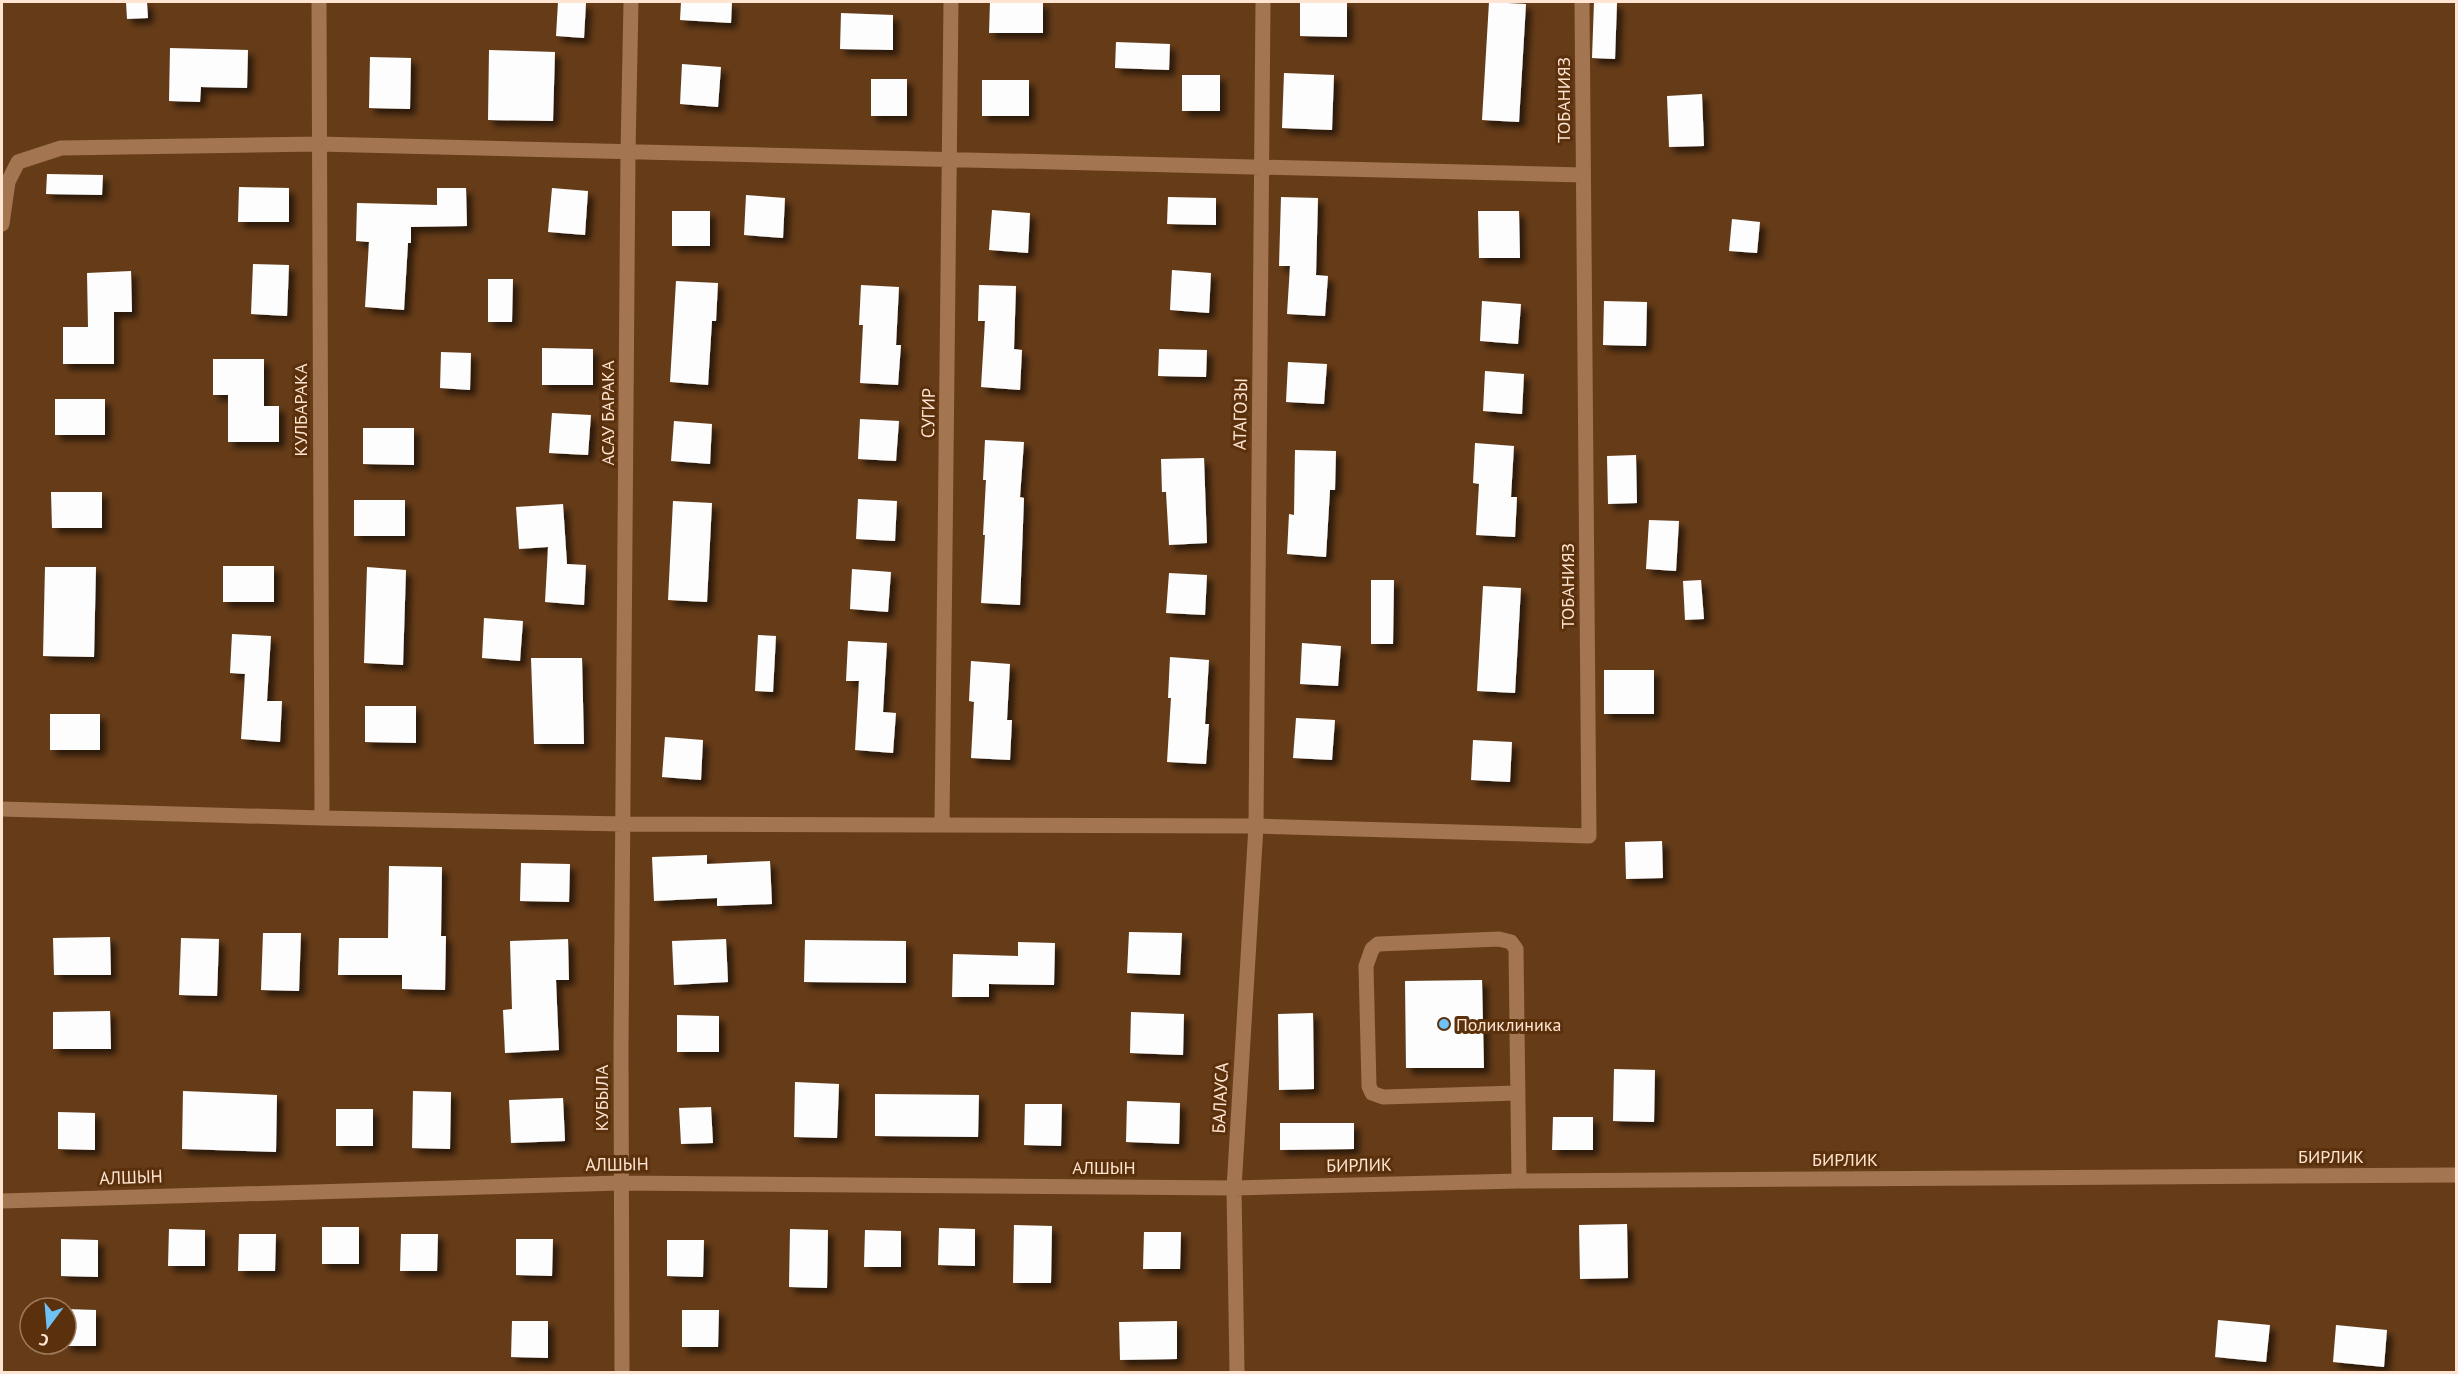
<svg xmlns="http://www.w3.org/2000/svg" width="2458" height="1374" font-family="'PT Sans',sans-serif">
	<defs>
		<filter id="shadow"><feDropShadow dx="5.5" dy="5.5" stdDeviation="3" flood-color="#0009"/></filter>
	</defs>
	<rect width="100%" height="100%" fill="#663c18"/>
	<path fill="#fdfdfd" filter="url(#shadow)" d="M126 2H147L148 18 127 19Z
		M558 2 586 3 584 38 556 36Z
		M681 2H732L731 23 680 20Z
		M990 2H1043V33H989Z
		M1300 2H1347V37L1300 36Z
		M1489 2 1526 4 1519 122 1482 120Z
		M1594 2 1617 3 1615 59 1592 58Z
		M841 13 893 15V50L840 49Z
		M1116 42 1170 44 1169 70 1115 68Z
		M170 48 248 50 247 88 201 87 200 102 169 101Z
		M489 50 555 52 553 121 488 120Z
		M370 57 411 58 410 109 369 108Z
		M682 64 721 67 718 107 680 104Z
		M1284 73 1334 75 1332 130 1282 128Z
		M1182 75H1220V111H1182Z
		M871 79H907V116H871Z
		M982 80H1029V116H982Z
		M1702 94 1704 146 1669 147 1667 96Z
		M47 174 103 175 102 195 46 194Z
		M239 187 289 188V222H238Z
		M437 188H466L467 226 411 227V243H408L404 310 365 307 369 242 356 241 357 203 437 205Z
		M552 188 588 191 585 235 548 232Z
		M746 195 785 198 783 238 744 235Z
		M1168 197 1216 198V225L1167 224Z
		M1281 197 1318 198 1316 275 1328 276 1325 316 1287 314 1290 266H1279Z
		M992 210 1030 213 1028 253 989 250Z
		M672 211H710V246H672Z
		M1478 211H1519L1520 258H1479Z
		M1732 219 1760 222 1757 253 1729 251Z
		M253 264 289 265 287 316 251 314Z
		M1172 270 1211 273 1209 313 1170 310Z
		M131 271 132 312H114V364H63V327H88L87 273Z
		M488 279H513L512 322H488Z
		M676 281 718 283 716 321H712L708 385 670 382Z
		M861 285 899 287 896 345H901L898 385 860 383 863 325H859Z
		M979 285 1016 286 1014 349 1022 350 1020 390 981 387 985 321H978Z
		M1482 301 1521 304 1518 344 1480 341Z
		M1604 301 1647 302 1646 346 1603 345Z
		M542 348 593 349V385H542Z
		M1159 349 1207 350 1206 377 1158 376Z
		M441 352 471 353 470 390 440 388Z
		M213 359H264V406H279V442H228V395H213Z
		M1288 362 1327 364 1324 404 1286 402Z
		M1485 371 1524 374 1522 414 1483 411Z
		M55 399H105V435H55Z
		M552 413 591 415 588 455 549 453Z
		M860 419 899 421 896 461 858 459Z
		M674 421 712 424 710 464 671 461Z
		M363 428H414V465L363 464Z
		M985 440 1024 442 1020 497 1024 498 1020 605 981 603 985 535H983L986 480H983Z
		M1475 443 1514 446 1511 497H1517L1515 537 1476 535 1479 484 1473 483Z
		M1295 450 1336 451 1335 490H1330L1326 557 1287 554 1289 514 1294 515Z
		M1636 455 1637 503 1608 504 1607 456Z
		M1204 458 1207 543 1169 545 1166 492H1162L1161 459Z
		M51 492H102V528H52Z
		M858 499 897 501 895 541 856 539Z
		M354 500H405V536H354Z
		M673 501 712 503 707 602 668 600Z
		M563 504 567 564 586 565 584 605 545 602 548 547 519 549 516 507Z
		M1649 520 1679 521 1676 571 1646 569Z
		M223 566H274V602H223Z
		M45 567H96L94 657 43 656Z
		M367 567 406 570 403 665 364 663Z
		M852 569 891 572 888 612 850 609Z
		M1169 573 1207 575 1205 615 1166 613Z
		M1371 580H1394L1393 644H1371Z
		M1701 580 1704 619 1685 620 1683 581Z
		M1483 586 1521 588 1515 693 1477 691Z
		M484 618 523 621 520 661 482 658Z
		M232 634 271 636 267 701H282L280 742 241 739 245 674 230 673Z
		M758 635 776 636 773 692 755 691Z
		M848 641 887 643 883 712 896 713 893 753 855 750 859 681H846Z
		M1302 643 1341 646 1338 686 1300 684Z
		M1170 657 1209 660 1205 724H1209L1206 764 1167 762 1171 698H1168Z
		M531 658H582L584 744H534Z
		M971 661 1010 664 1007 720H1012L1010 760 971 758 974 702 969 701Z
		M1604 670H1654V714H1604Z
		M365 706H416V743L365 742Z
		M50 714H100V750H50Z
		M1296 718 1335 720 1332 760 1293 758Z
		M665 737 703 740 701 780 662 777Z
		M1473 740 1512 742 1510 782 1471 780Z
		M1662 841 1663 878 1626 879 1625 842Z
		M707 855V864L770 861 772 904 717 906V898L654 901 652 857Z
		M521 863 570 864 569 902 520 901Z
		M389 866 442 867 441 936H446L445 990 402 989V975H338L339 938H388Z
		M1129 932 1182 933 1180 975 1127 973Z
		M263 933H301L299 991 261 990Z
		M110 937 111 975H54L53 938Z
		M181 938 219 939 217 996 179 995Z
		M568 939 569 980H556L559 1050 505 1053 503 1010 512 1009 510 941Z
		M726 939 728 982 674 985 672 941Z
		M805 940 906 941V983L804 982Z
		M1018 942 1055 943 1054 985 989 984V997H952L953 954 1018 956Z
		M1482 980 1484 1068H1406L1405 981Z
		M110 1011 111 1049H53V1012Z
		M1131 1012 1184 1014 1183 1055 1130 1053Z
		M1313 1013 1314 1089 1279 1090 1278 1014Z
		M677 1015 719 1016V1052H677Z
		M1614 1069 1655 1070 1654 1122 1613 1121Z
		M795 1082 839 1084 837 1138 794 1137Z
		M183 1091 277 1095 276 1152 182 1149Z
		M413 1091 451 1092 450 1149 412 1148Z
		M875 1094 979 1095 978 1137 875 1136Z
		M563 1098 565 1141 511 1143 509 1100Z
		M1127 1101 1180 1103 1179 1144 1126 1142Z
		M1025 1104H1062L1061 1146 1024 1145Z
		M711 1107 713 1143 681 1144 679 1108Z
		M336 1109H373V1146H336Z
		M58 1112 95 1113V1150L58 1149Z
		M1553 1117H1593V1150H1552Z
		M1280 1123H1354V1149L1280 1150Z
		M1627 1224 1628 1278 1580 1279 1579 1225Z
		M1014 1225 1052 1226 1051 1283H1013Z
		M322 1227H359V1264H322Z
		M939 1228 975 1229V1266L938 1265Z
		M169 1229 205 1230V1266H168Z
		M790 1229 828 1230 827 1288 789 1287Z
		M865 1230 901 1231V1267H864Z
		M1144 1232H1181L1180 1269H1143Z
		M239 1234H276L275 1271H238Z
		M401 1234H438L437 1271H400Z
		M61 1239 98 1240V1277L61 1276Z
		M516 1239H553L552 1276 516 1275Z
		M667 1240H704L703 1277 667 1276Z
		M66 1309 96 1310V1346H66Z
		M682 1310H719L718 1347H682Z
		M2218 1320 2270 1325 2266 1362 2215 1357Z
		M512 1321H548V1358L511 1357Z
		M1177 1321V1359L1120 1360 1119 1322Z
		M2336 1325 2387 1330 2384 1367 2333 1362Z"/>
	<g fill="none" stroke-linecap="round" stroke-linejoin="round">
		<path stroke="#a37551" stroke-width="15" d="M319 2 322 818
			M2 224 8 182 18 162 61 148 318 144 1583 175
			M2 809 322 818 624 824 1256 826 1589 836 1582 2
			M942 825 951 2
			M1517 1093 1383 1097 1372 1093 1369 1086 1366 966 1372 949 1378 944 1499 939 1511 942 1516 949 1519 1181
			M2 1201 621 1183 1234 1188 1519 1181 2456 1175
			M622 1372 621 1048 628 152 631 2
			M1237 1372 1234 1188 1256 826 1263 2"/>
	</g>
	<circle fill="#70c1f4" stroke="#5a310c" stroke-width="2" cx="1444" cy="1024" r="6"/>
	<g text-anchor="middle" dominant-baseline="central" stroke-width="6" stroke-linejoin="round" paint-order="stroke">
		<g font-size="18" fill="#fee4d1" stroke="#5a310c">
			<text transform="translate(1563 100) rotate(-90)">ТОБАНИЯЗ</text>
			<text transform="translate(300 410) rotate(-90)">КУЛБАРАКА</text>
			<text transform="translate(607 413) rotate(-90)">АСАУ БАРАКА</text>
			<text transform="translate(928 413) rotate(-89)">СУГИР</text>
			<text transform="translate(1240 414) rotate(-89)">АТАГОЗЫ</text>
			<text transform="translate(1567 586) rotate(-90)">ТОБАНИЯЗ</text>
			<text transform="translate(601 1098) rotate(-90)">КУБЫЛА</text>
			<text transform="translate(1220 1098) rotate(-87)">БАЛАУСА</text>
			<text x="2331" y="1156">БИРЛИК</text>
			<text x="1845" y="1159">БИРЛИК</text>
			<text transform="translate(617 1164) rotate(-1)">АЛШЫН</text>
			<text transform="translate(1359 1165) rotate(-1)">БИРЛИК</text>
			<text x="1104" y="1167">АЛШЫН</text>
			<text transform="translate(131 1177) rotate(-2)">АЛШЫН</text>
		</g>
		<g font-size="18" fill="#fee4d1" stroke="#5a310c" text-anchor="start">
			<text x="1456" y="1024">Поликлиника</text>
		</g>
	</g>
	<rect width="2458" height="1374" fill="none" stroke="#fee4d1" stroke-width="6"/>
	<g transform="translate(48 1326) rotate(196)"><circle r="28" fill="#5a310c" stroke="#9c795b" stroke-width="1.5"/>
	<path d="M0-4.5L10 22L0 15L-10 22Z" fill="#70c1f4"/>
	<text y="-9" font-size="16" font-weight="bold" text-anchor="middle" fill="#fee4d1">С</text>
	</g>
</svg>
